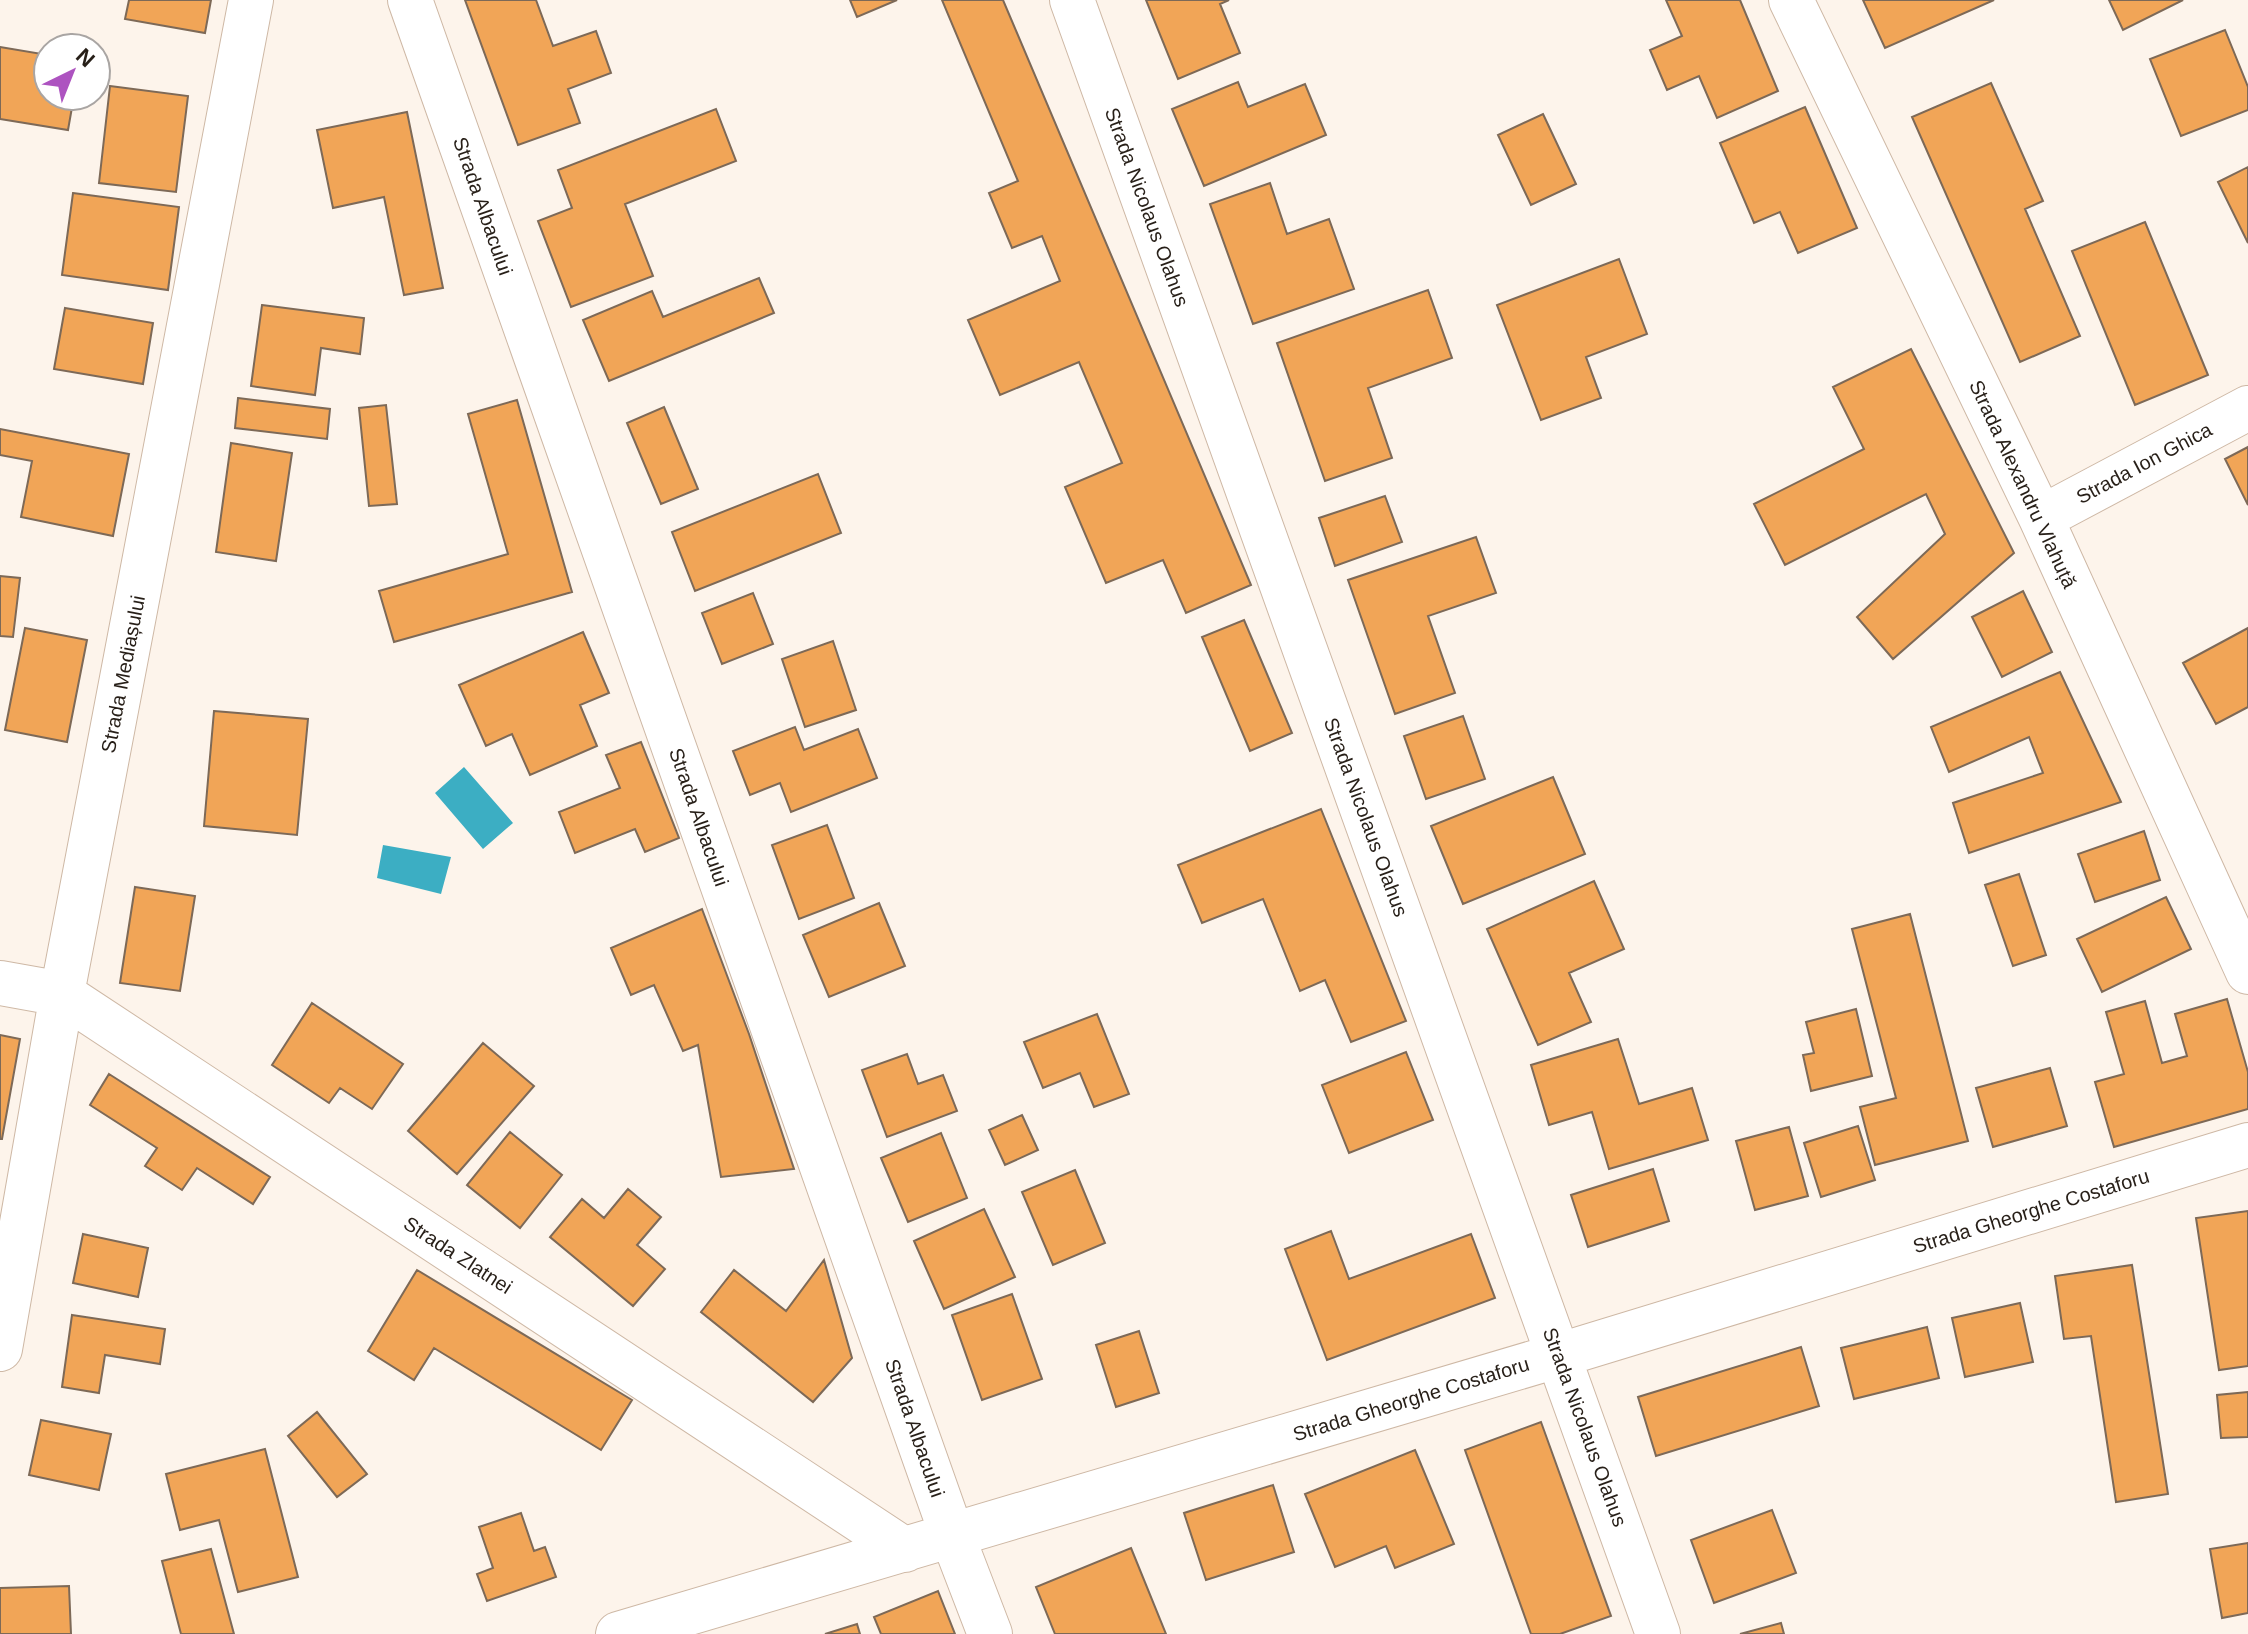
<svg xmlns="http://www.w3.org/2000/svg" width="2248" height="1634" font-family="Helvetica,sans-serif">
	<rect width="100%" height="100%" fill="#fdf4eb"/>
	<path fill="#3caec3" d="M464 767 513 823 483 849 435 793Z
		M383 845 451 857 441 894 377 878Z"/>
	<path fill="#f1a557" stroke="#7d6957" stroke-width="2" d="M129 0H211L205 33 125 19Z
		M465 0H536L553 46 596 31 611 73 568 89 580 123 518 145Z
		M850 0H897L857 17Z
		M942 0H1003L1251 585 1186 613 1163 560 1106 583 1065 487 1122 463 1079 362 1000 395 968 320 1060 281 1042 236 1012 248 989 193 1018 181Z
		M1146 0H1229L1220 4 1240 53 1178 79Z
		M1666 0H1740L1778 91 1717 118 1699 76 1667 90 1650 50 1682 36Z
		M1863 0H1994L1885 48Z
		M2109 0H2183L2123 30Z
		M2225 30 2248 87V110L2181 136 2150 59Z
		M0 47 48 55V96H74L68 130 0 119Z
		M1238 82 1248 107 1305 84 1326 135 1204 186 1172 109Z
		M1991 83 2043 201 2025 209 2080 336 2020 362 1912 117Z
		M110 86 188 96 176 192 99 183Z
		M1805 107 1857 228 1798 253 1780 212 1754 223 1720 143Z
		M716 109 736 161 625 204 653 276 571 307 538 221 572 208 558 170Z
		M407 112 443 288 404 295 384 197 333 208 317 130Z
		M1543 114 1576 184 1531 205 1498 135Z
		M2248 167V243L2218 182Z
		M1270 183 1287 234 1329 219 1354 289 1253 324 1210 204Z
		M73 193 179 207 168 290 62 275Z
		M2145 222 2208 375 2135 405 2072 251Z
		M1619 259 1647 334 1586 357 1601 398 1541 420 1497 305Z
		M759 278 774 313 609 381 583 320 652 291 663 317Z
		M1428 290 1452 358 1368 388 1392 458 1325 481 1277 343Z
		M262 305 364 318 360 354 321 348 315 395 251 386Z
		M65 308 153 323 143 384 54 369Z
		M1911 349 2014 553 1893 659 1857 617 1945 534 1926 494 1785 565 1754 504 1864 449 1833 387Z
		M238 398 330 409 327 439 235 428Z
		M517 400 572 592 394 642 379 591 508 554 468 414Z
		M386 405 397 504 369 506 359 408Z
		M664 407 698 489 661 504 627 423Z
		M0 429 129 454 113 536 21 517 32 461 0 455Z
		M231 443 292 453 276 561 216 552Z
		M2248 447V505L2225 459Z
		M818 474 841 533 695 591 672 532Z
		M1385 496 1402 542 1335 566 1319 518Z
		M1476 537 1496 593 1428 616 1455 693 1395 714 1348 580Z
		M0 576 20 578 13 637 0 636Z
		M2023 591 2052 652 2002 677 1972 617Z
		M753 593 773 644 722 664 702 613Z
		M1244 620 1292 733 1250 751 1202 637Z
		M25 628 87 640 67 742 5 730Z
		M2248 628V707L2216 724 2183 663Z
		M583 632 609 693 580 705 597 746 530 775 512 734 486 746 459 685Z
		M833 641 856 710 805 727 782 659Z
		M2060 672 2121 802 1969 853 1953 803 2043 773 2029 737 1949 772 1931 727Z
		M214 711 308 719 297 835 204 826Z
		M1463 716 1485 779 1426 799 1404 736Z
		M795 727 804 750 858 729 877 778 791 812 780 783 750 795 733 751Z
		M641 742 679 838 645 852 635 829 575 853 559 812 620 788 606 755Z
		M1553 777 1585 854 1463 904 1431 826Z
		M1321 809 1406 1021 1351 1042 1325 980 1300 991 1263 899 1202 923 1178 865Z
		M827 825 854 898 799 919 772 845Z
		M2144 831 2160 880 2095 902 2078 854Z
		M2019 874 2046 955 2013 966 1985 885Z
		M1594 881 1624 949 1569 973 1591 1022 1538 1045 1487 929Z
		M135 887 195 896 180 991 120 983Z
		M2166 897 2191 949 2102 992 2077 939Z
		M879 903 905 966 829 997 803 935Z
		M702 909 749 1034 794 1169 721 1177 698 1045 683 1051 654 985 631 995 611 948Z
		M1910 914 1968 1141 1875 1165 1860 1107 1896 1098 1852 929Z
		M2227 999 2248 1072V1109L2114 1147 2095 1082 2124 1074 2106 1012 2145 1001 2162 1063 2187 1056 2175 1014Z
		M312 1003 403 1064 372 1109 340 1088 329 1103 272 1065Z
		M1856 1009 1872 1076 1811 1091 1803 1055 1814 1053 1806 1022Z
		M1097 1014 1129 1094 1094 1107 1080 1073 1043 1088 1024 1042Z
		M0 1035 20 1039 2 1139H0Z
		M1618 1039 1639 1104 1692 1088 1708 1140 1609 1169 1592 1112 1549 1125 1531 1065Z
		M483 1043 534 1086 457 1174 408 1131Z
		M1406 1052 1433 1120 1349 1153 1322 1085Z
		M907 1054 918 1084 943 1075 957 1111 887 1137 862 1070Z
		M2050 1068 2067 1126 1993 1147 1976 1088Z
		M109 1074 270 1177 253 1204 197 1168 182 1190 145 1166 157 1148 90 1105Z
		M1022 1115 1038 1150 1005 1165 989 1130Z
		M1858 1126 1875 1180 1821 1197 1804 1143Z
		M1789 1127 1808 1196 1755 1210 1736 1141Z
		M510 1132 562 1175 520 1228 467 1185Z
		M941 1133 967 1198 908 1222 881 1158Z
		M1653 1169 1669 1221 1588 1247 1571 1195Z
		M1075 1170 1105 1243 1053 1265 1022 1192Z
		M628 1189 661 1217 637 1245 665 1269 633 1306 550 1237 582 1199 604 1218Z
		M984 1209 1015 1277 944 1309 914 1241Z
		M2248 1211V1366L2219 1370 2196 1218Z
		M1331 1231 1349 1279 1471 1234 1495 1298 1327 1360 1285 1249Z
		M83 1234 148 1248 138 1297 73 1283Z
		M824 1260 852 1358 813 1402 701 1312 734 1270 786 1311Z
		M2132 1265 2168 1494 2116 1502 2091 1336 2064 1339 2055 1276Z
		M417 1270 632 1400 601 1450 434 1348 414 1380 368 1351Z
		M1012 1294 1042 1379 982 1400 952 1315Z
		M2020 1303 2033 1362 1965 1377 1952 1318Z
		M72 1315 165 1329 160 1364 105 1355 99 1393 62 1387Z
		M1927 1327 1939 1378 1854 1399 1841 1348Z
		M1139 1331 1159 1393 1116 1407 1096 1345Z
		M1801 1347 1819 1406 1656 1456 1638 1397Z
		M2248 1392V1437L2221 1438 2217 1395Z
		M317 1412 367 1474 337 1497 288 1436Z
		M41 1420 111 1434 99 1490 29 1475Z
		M1541 1422 1611 1616 1560 1634H1531L1465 1450Z
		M265 1449 298 1577 238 1592 219 1520 180 1530 166 1474Z
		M1415 1450 1454 1544 1395 1568 1386 1546 1335 1567 1305 1494Z
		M1273 1485 1294 1552 1206 1580 1184 1513Z
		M1772 1510 1796 1573 1714 1603 1691 1540Z
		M521 1513 534 1551 545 1547 556 1577 487 1601 477 1574 493 1568 479 1527Z
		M2248 1543V1613L2222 1618 2210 1549Z
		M1131 1548 1166 1634H1055L1036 1587Z
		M211 1549 234 1634H181L162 1561Z
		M69 1586 71 1634H0V1588Z
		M938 1591 955 1634H881L874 1617Z
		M1781 1623 1784 1634H1740Z
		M857 1624 860 1634H825Z"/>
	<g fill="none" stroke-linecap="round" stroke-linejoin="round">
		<defs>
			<path id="minor" d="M410 0 952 1535 990 1634
				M1072 0 1658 1634
				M1791 0 2041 518 2248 972
				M2041 518 2248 408
				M0 983 62 994 905 1550
				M0 1349 62 994 251 0
				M618 1634 1560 1355 2248 1145"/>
		</defs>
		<use href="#minor" stroke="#ceb8a5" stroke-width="46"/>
		<use href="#minor" stroke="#fff" stroke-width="44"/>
	</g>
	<g text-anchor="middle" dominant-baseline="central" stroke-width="6" stroke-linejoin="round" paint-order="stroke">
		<g font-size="20" fill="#271f18" stroke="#fff">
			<text transform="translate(483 206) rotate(71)">Strada Albacului</text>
			<text transform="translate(1147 207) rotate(70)">Strada Nicolaus Olahus</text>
			<text transform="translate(2144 463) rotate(-28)">Strada Ion Ghica</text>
			<text transform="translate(2023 484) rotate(65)">Strada Alexandru Vlahuță</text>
			<text transform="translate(123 674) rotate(-79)">Strada Mediașului</text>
			<text transform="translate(699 817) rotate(71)">Strada Albacului</text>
			<text transform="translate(1366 817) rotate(70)">Strada Nicolaus Olahus</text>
			<text transform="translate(2031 1211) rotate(-17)">Strada Gheorghe Costaforu</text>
			<text transform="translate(458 1255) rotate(33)">Strada Zlatnei</text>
			<text transform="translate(1411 1399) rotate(-17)">Strada Gheorghe Costaforu</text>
			<text transform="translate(1585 1427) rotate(70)">Strada Nicolaus Olahus</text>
			<text transform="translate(915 1428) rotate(71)">Strada Albacului</text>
		</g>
	</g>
	<g transform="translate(72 72) rotate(43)"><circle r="38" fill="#ffffff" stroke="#a9a5a3" stroke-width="2"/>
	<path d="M0-6L14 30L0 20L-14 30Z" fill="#ad53c0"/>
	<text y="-12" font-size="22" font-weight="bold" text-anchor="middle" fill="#271f18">N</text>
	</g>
</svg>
